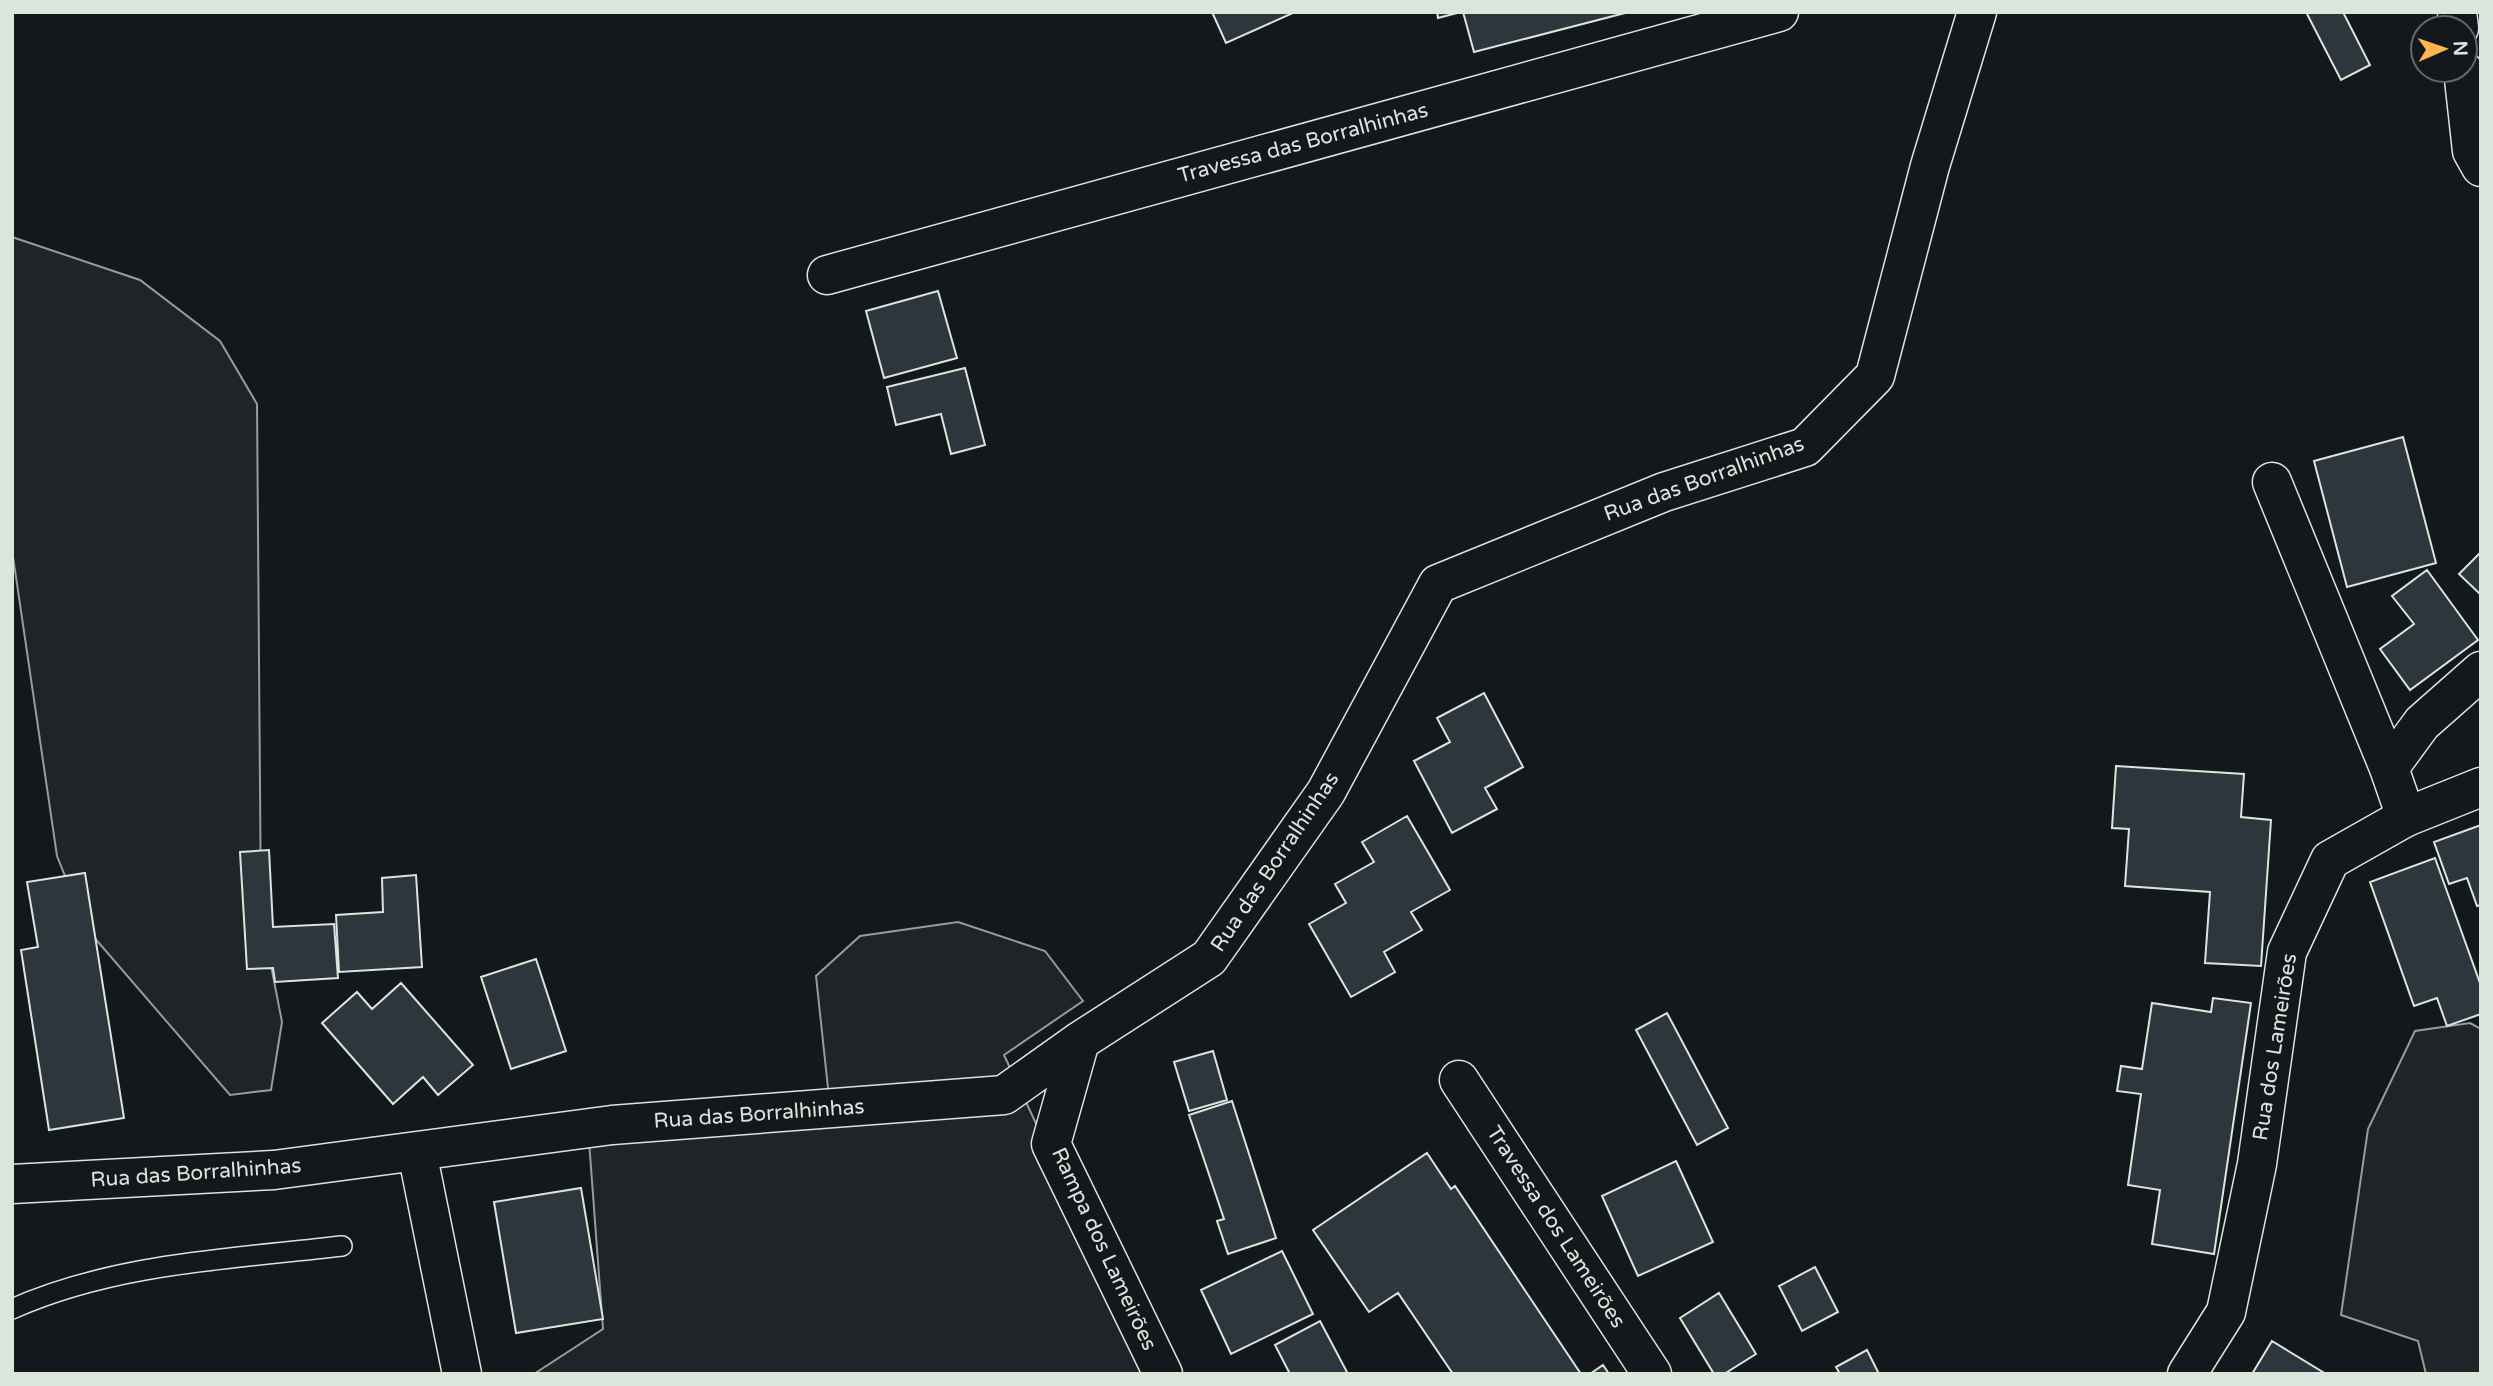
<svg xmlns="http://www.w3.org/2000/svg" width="2493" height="1386" font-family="'Varela Round',sans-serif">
	<rect width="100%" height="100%" fill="#14181c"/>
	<path fill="#202428" stroke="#939e99" stroke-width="2" d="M12 237 140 280 220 341 257 404 261 914 282 1022 271 1090 230 1095 86 928 57 856 12 550Z
		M958 922 1045 951 1083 1001 1004 1055 1153 1374H534L603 1329 589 1141 831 1116 816 976 860 936Z
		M2470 1023 2481 1029V1374H2426L2418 1341 2341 1315 2368 1129 2415 1031Z"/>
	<path fill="#2c363c" stroke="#d8e6dc" stroke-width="2" d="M1212 12H1295L1226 43Z
		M1437 12H1461L1438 18Z
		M1463 12H1629L1474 52Z
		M2306 12H2343L2370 65 2341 80Z
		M938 291 957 358 884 378 866 311Z
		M965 368 985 445 951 454 941 414 896 425 887 387Z
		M2403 437 2436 563 2347 587 2314 461Z
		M2481 552V595L2459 574Z
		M2427 570 2478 640 2410 690 2380 649 2414 624 2392 596Z
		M1484 693 1523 767 1485 788 1497 809 1452 833 1414 761 1450 742 1437 718Z
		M2116 766 2244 774 2241 817 2271 820 2261 966 2205 963 2210 892 2125 886 2129 829 2112 828Z
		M1407 816 1450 890 1411 912 1422 930 1384 952 1395 972 1351 997 1309 924 1346 903 1335 884 1374 862 1362 842Z
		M2481 825V905L2477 906 2467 878 2449 884 2434 842Z
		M269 850 273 927 334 924 338 978 275 982 273 968 247 969 240 852Z
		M2435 858 2481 986V1014L2447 1026 2437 998 2414 1006 2370 882Z
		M85 873 124 1118 49 1130 21 950 38 947 27 882Z
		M416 875 422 967 339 972 336 915 383 912 382 878Z
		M536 959 566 1051 511 1069 481 977Z
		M401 983 473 1065 438 1095 423 1077 393 1104 322 1023 357 992 372 1009Z
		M2213 998 2251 1003 2214 1254 2152 1244 2160 1190 2128 1185 2141 1094 2117 1091 2121 1066 2142 1069 2152 1003 2211 1012Z
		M1667 1013 1728 1128 1697 1145 1636 1030Z
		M1213 1051 1227 1100 1189 1111 1174 1062Z
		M1232 1101 1276 1238 1228 1254 1217 1221 1224 1219 1189 1115Z
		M1427 1153 1451 1189 1455 1186 1581 1374H1453L1398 1293 1369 1312 1313 1230Z
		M1676 1161 1713 1242 1638 1276 1602 1196Z
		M581 1188 603 1319 516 1333 494 1202Z
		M1282 1251 1313 1314 1231 1354 1201 1290Z
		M1815 1267 1838 1312 1802 1331 1779 1286Z
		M1719 1293 1756 1354 1724 1374H1714L1680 1318Z
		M1320 1321 1348 1374H1290L1275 1345Z
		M2272 1341 2326 1374H2252Z
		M1867 1350 1879 1374H1840L1836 1367Z
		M1603 1365 1609 1374H1590Z"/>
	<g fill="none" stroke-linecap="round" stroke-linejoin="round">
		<defs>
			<path id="service" d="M12 1309C115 1263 232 1259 342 1246"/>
			<path id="minor" d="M2457 12 2459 28
				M2463 70 2472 151 2481 167
				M827 275 1779 12
				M2272 482 2389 768 2406 817
				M2389 768 2422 723 2481 671
				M1080 1041 1051 1144 1163 1374
				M1459 1080 1652 1374
				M417 1152 462 1374
				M12 1184 274 1170 612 1125 1004 1095 1080 1041 1209 958 1326 792 1438 584 1664 492 1805 447 1875 376 1930 166 1977 12"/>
			<path id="tertiary" d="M2187 1374 2226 1312 2257 1164 2287 952 2330 860 2406 817 2481 787"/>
		</defs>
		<use href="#service" stroke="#d8e6dc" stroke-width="22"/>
		<use href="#minor" stroke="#d8e6dc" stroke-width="41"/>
		<use href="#tertiary" stroke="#d8e6dc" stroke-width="41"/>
		<use href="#service" stroke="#14181c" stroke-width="19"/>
		<use href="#minor" stroke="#14181c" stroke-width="38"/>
		<use href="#tertiary" stroke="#14181c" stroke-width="38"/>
	</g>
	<g text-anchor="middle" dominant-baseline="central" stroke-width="5" stroke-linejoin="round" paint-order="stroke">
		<g font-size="21" fill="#d8e6dc" stroke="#14181c">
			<text transform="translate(1303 143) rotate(-15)">Travessa das Borralhinhas</text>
			<text transform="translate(1704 479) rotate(-20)">Rua das Borralhinhas</text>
			<text transform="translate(1275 862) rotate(-56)">Rua das Borralhinhas</text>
			<text transform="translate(2275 1047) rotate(-81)">Rua dos Lameirões</text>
			<text transform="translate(759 1114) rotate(-4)">Rua das Borralhinhas</text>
			<text transform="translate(196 1173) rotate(-4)">Rua das Borralhinhas</text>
			<text transform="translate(1556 1227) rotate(57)">Travessa dos Lameirões</text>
			<text transform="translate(1104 1249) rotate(65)">Rampa dos Lameirões</text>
		</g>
	</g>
	<rect width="2493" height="1386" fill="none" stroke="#d8e6dc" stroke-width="28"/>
	<g transform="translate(2444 49) rotate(88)"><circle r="33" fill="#14181c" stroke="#626a69" stroke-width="2"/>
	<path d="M0-5L12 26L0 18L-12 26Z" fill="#ffb74d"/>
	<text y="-10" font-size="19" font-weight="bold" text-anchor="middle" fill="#d8e6dc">N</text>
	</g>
</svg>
